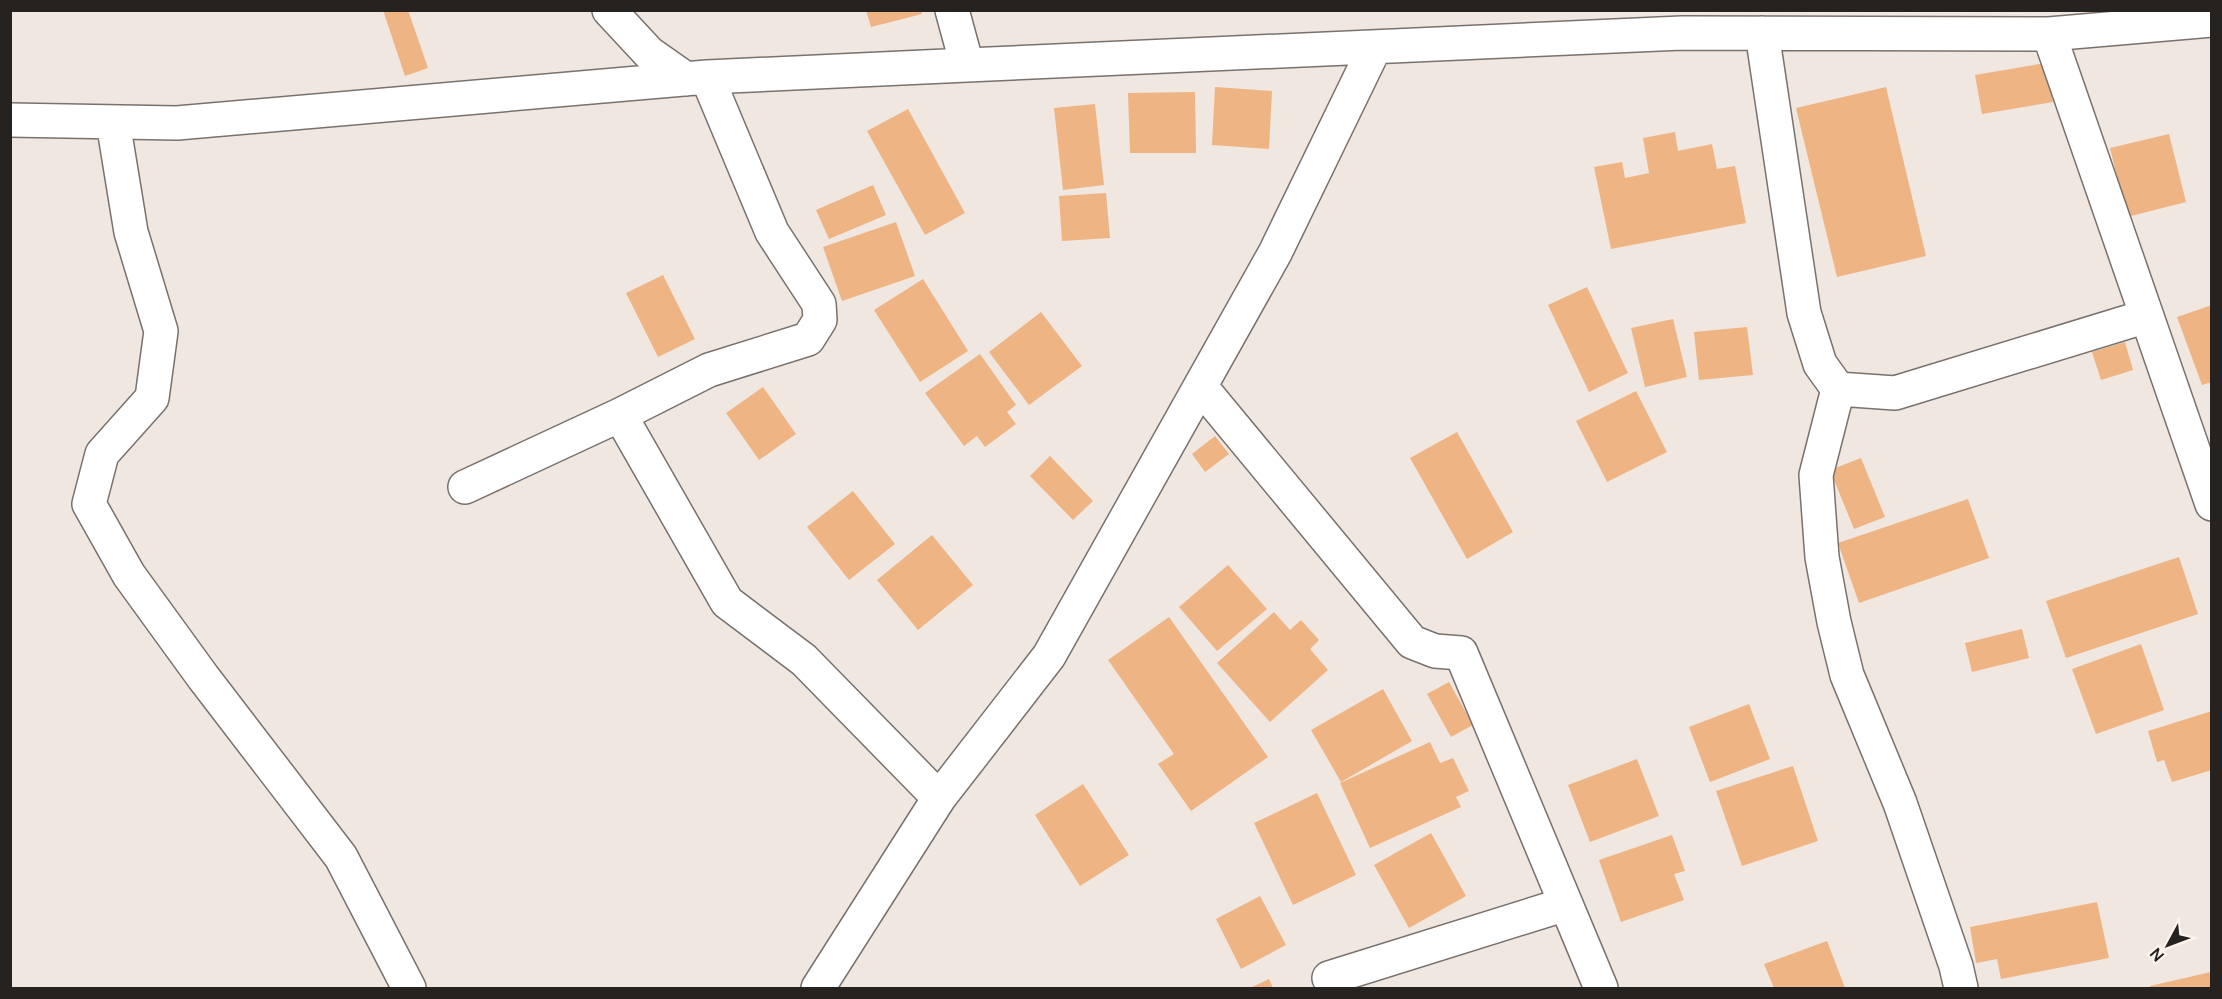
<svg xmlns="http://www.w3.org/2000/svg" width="2222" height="999" font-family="Manrope,sans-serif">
	<rect width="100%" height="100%" fill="#f0e7e1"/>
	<path fill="#eeb483" d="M383 10H408L428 68 405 76Z
		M866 10H921L922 14 871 27Z
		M2046 63 2053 102 1982 114 1975 75Z
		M1215 87 1272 91 1269 149 1212 145Z
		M1886 87 1926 256 1837 277 1796 108Z
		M1195 92 1196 153H1130L1128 93Z
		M1095 104 1104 185 1063 190 1054 108Z
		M908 109 965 213 925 235 867 131Z
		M1675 132 1678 151 1712 144 1717 169 1735 166 1746 223 1611 249 1594 167 1622 162 1625 178 1649 173 1643 138Z
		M2169 134 2186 202 2127 217 2110 148Z
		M873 185 886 215 829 239 816 210Z
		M1106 193 1110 238 1062 241 1059 196Z
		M896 222 915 276 842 301 823 247Z
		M663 275 695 339 658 357 626 293Z
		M923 279 968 351 920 382 874 310Z
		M1587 287 1628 373 1589 392 1548 305Z
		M2212 305V382L2202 385 2177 317Z
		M1041 312 1082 366 1029 405 989 352Z
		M1673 319 1687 377 1645 387 1631 328Z
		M1747 327 1753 375 1699 380 1694 332Z
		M2125 342 2133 370 2101 380 2092 352Z
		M980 354 1016 405 1007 412 1016 424 985 447 977 436 964 446 925 393Z
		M763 387 796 434 759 460 726 413Z
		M1636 391 1667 452 1607 482 1576 421Z
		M1457 432 1513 532 1467 559 1410 458Z
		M1215 436 1229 454 1205 472 1192 454Z
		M1050 456 1093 501 1073 520 1030 476Z
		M1861 458 1885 517 1854 529 1830 470Z
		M853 491 895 544 849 580 807 527Z
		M1968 499 1989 558 1859 603 1838 543Z
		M932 535 973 585 918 630 877 580Z
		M2179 557 2198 614 2066 658 2046 601Z
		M1228 565 1267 609 1217 651 1179 607Z
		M1274 612 1290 630 1301 620 1319 640 1310 649 1328 670 1270 722 1217 663Z
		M1169 617 1268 757 1191 811 1158 764 1174 754 1108 660Z
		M2022 629 2029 658 1972 672 1965 643Z
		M2141 644 2164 710 2096 734 2072 669Z
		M1449 682 1473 725 1451 737 1427 694Z
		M1383 689 1412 741 1341 782 1311 730Z
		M1749 704 1770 759 1710 782 1689 727Z
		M2212 711V770L2172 782 2164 760 2157 762 2148 731Z
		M1430 742 1440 763 1453 758 1469 791 1456 797 1461 807 1370 848 1340 783Z
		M1637 759 1659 816 1590 842 1568 785Z
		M1793 766 1818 841 1742 866 1716 791Z
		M1083 784 1129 855 1080 886 1035 815Z
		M1317 793 1356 875 1293 905 1254 823Z
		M1431 833 1466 896 1409 928 1374 865Z
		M1672 835 1685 871 1674 874 1684 900 1621 922 1599 860Z
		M1260 896 1286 945 1241 969 1216 919Z
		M2097 902 2109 958 2001 979 1997 959 1976 963 1970 927Z
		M1827 941 1845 988H1774L1764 964Z
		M2211 972 2212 988H2150V986Z
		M1269 979 1273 988H1250Z"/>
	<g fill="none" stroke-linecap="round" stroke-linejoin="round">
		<defs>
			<path id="minor" d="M609 10 649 53 686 79
				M952 10 967 65
				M1762 33 1804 313 1820 364 1838 389 1895 393 2147 316
				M2049 34 2212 504
				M10 120 177 123 707 77 967 65 1682 33 2049 34 2212 20
				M113 122 131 232 161 331 152 398 102 454 89 504 129 575 203 677 341 857 409 988
				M1201 387 1412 642 1435 651 1461 653 1601 988
				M1838 389 1816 475 1822 557 1834 622 1847 675 1900 803 1956 966 1961 988
				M620 415 727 602 804 660 939 798
				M465 487 620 415 709 370 808 339 820 320 819 304 772 232 707 77
				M1329 978 1566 904
				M818 988 939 798 1049 656 1275 253 1375 47"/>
		</defs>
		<use href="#minor" stroke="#79716c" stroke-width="36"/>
		<use href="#minor" stroke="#fff" stroke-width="33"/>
	</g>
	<rect width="2222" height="999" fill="none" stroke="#252220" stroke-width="24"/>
	<g transform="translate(2168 945) rotate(229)" stroke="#fef5ee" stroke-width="4.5" paint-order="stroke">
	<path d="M0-4.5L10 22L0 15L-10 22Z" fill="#252220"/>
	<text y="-9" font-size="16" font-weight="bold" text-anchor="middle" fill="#252220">N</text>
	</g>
</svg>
